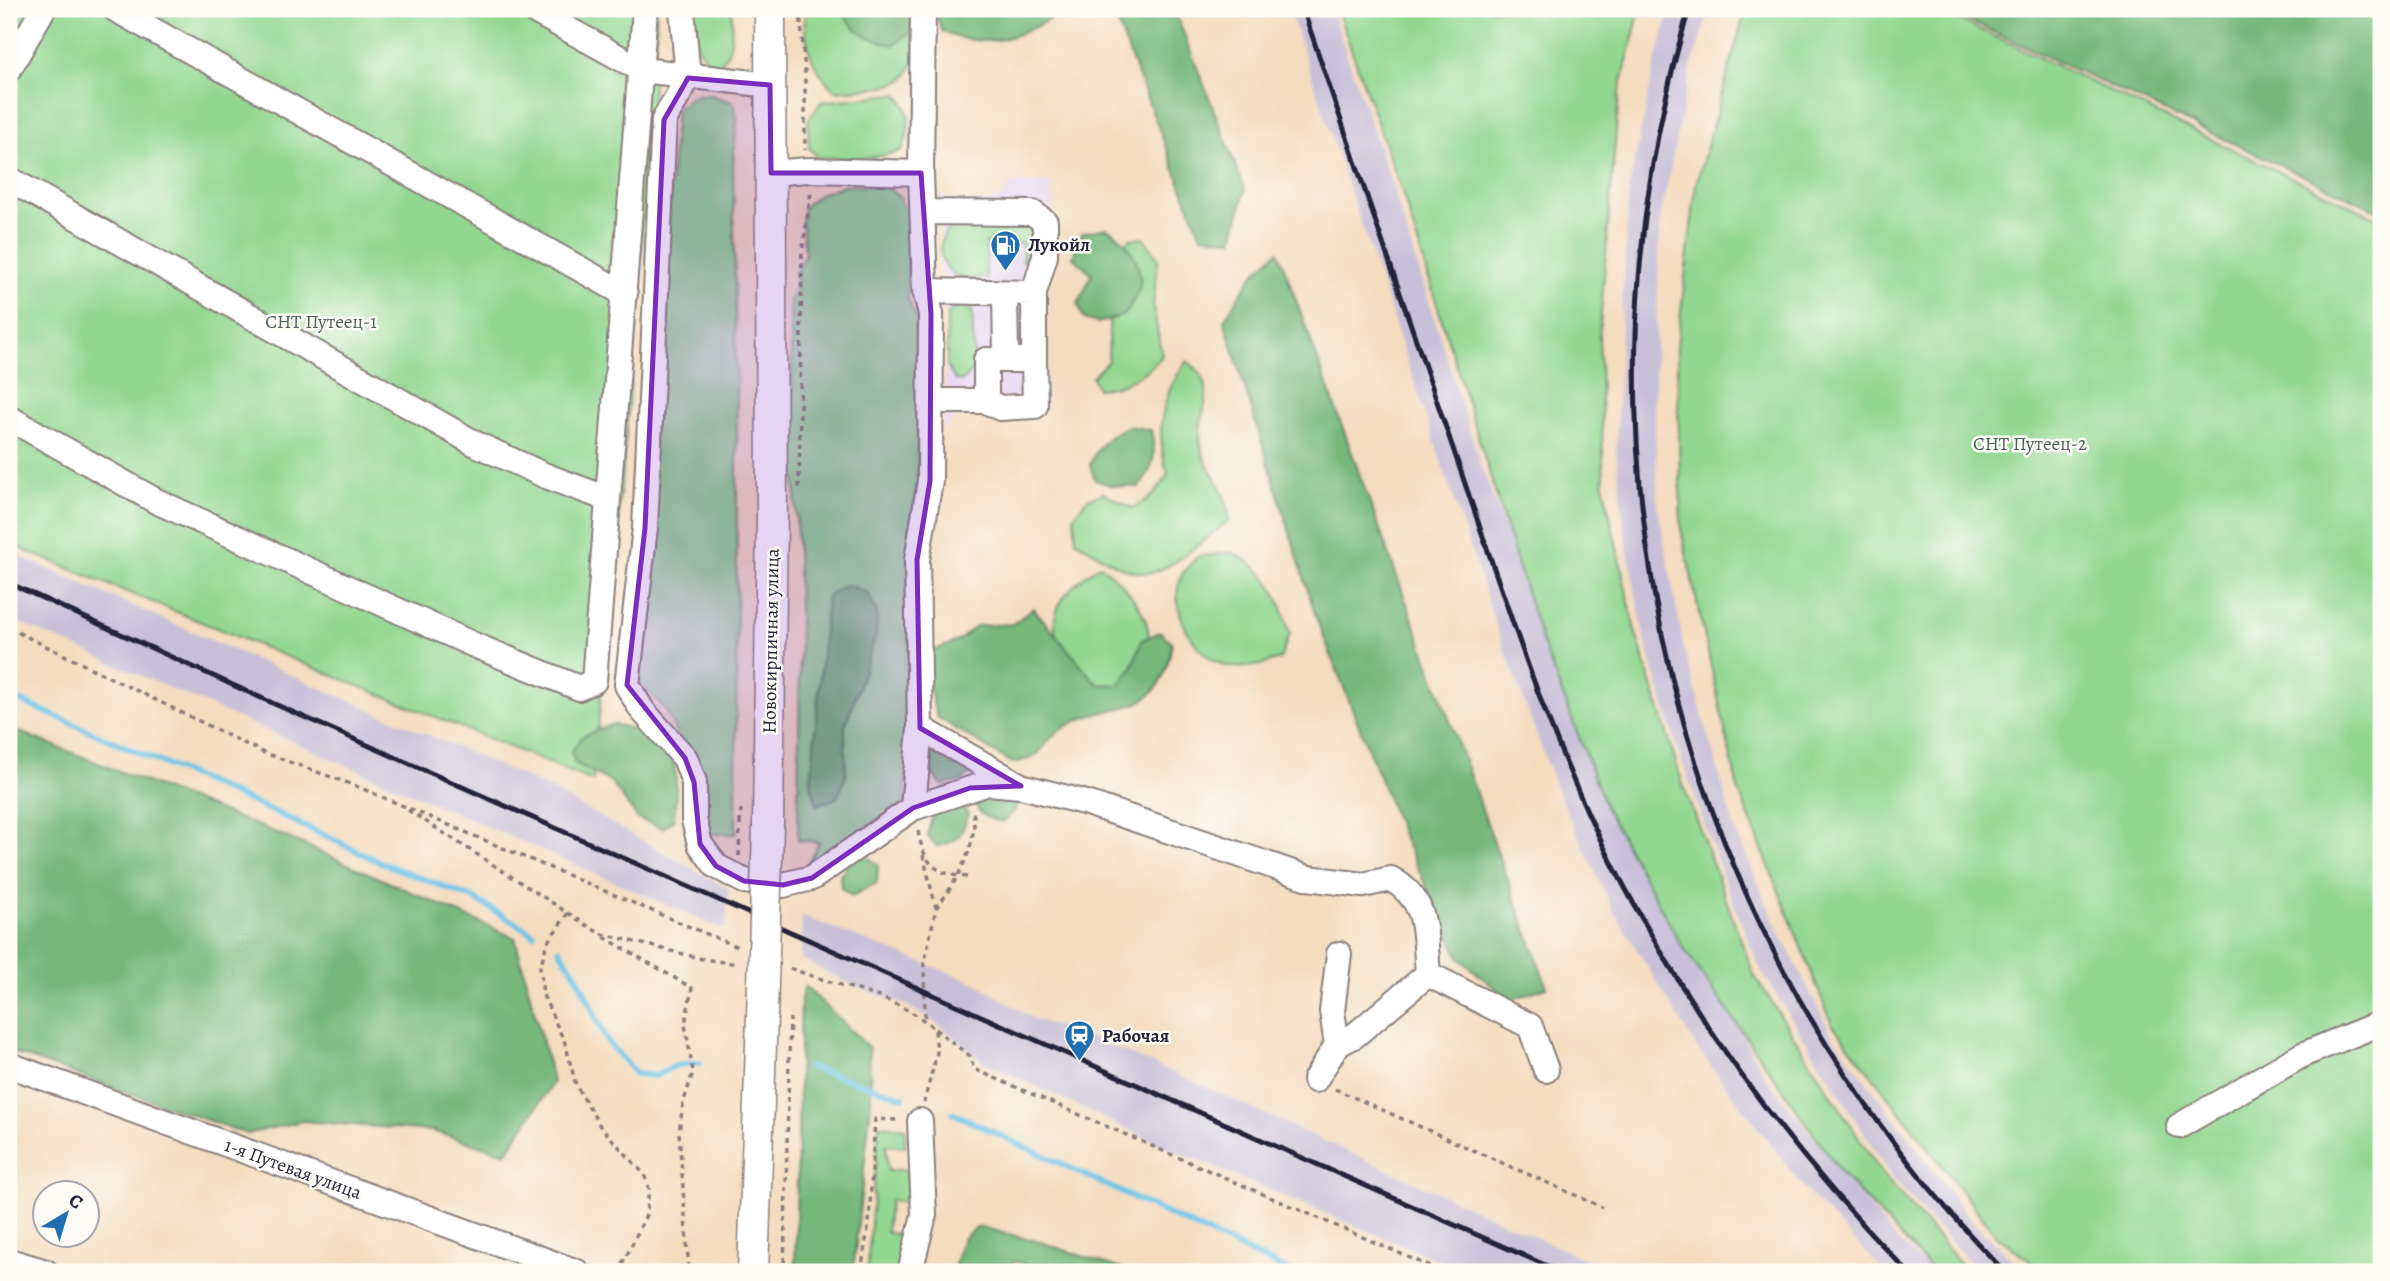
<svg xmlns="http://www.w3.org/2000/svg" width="2390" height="1281" font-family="Alegreya,serif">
	<rect width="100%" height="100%" fill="#fdfcf7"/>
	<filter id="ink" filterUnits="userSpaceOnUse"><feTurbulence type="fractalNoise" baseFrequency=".0143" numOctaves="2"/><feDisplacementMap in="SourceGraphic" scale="14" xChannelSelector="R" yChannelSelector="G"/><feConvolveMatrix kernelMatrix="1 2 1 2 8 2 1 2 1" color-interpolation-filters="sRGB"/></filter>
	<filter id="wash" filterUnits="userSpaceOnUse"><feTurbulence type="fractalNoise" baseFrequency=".00686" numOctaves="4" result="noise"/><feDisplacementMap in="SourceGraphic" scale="28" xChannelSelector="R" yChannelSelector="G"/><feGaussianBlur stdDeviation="1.57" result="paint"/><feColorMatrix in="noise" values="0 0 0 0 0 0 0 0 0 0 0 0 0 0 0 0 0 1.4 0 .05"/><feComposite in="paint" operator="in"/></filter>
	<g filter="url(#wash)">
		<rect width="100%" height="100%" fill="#f4dcbe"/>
		<path fill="#e6d3f0" d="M1012 183H1051L1052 225 1047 231 1046 401 1029 415 955 417 944 430 947 315 941 257 940 194 953 202H986L1000 198Z"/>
		<path fill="#c8c0d8" d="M1289 9H1331L1389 176 1480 463 1602 776 1765 1077 1894 1237 1932 1272H1885L1808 1193 1697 1048 1613 910 1558 792 1500 637Z
			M1670 9H1710L1691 67 1660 220 1654 401 1658 507 1684 649 1735 830 1775 923 1832 1035 1972 1222 2026 1272H1979L1895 1181 1761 971 1722 874 1678 750 1645 641 1627 548 1616 452 1622 302 1629 188 1655 64Z
			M9 552 543 785 729 889 725 930 9 618Z
			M802 916 976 983 1034 1019 1082 1034 1183 1077 1613 1272H1467L1168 1148 982 1061 941 1026 906 1005 857 987 801 959Z"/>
		<path fill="#92d790" stroke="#5a7c66" stroke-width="2" d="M9 9H657C645 267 617 524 593 781L9 544Z
			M690 9H732C731 30 735 55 716 67 698 58 690 29 690 9Z
			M804 9H919C912 90 916 84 835 91 810 66 804 43 804 9Z
			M1337 9H1640L1619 94 1599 337 1604 488 1635 631 1682 782 1754 975 1883 1175 1968 1272H1934L1842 1174 1680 943 1607 810 1542 642 1402 192Z
			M1746 9H1937L2381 220V1272H2044L1996 1235 1832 1024 1738 789 1681 529 1677 346 1696 185Z
			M708 94 734 103 737 118 733 163 737 436 736 834H700C691 795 686 746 666 711 660 701 644 689 636 678L676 109 693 96Z
			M897 94C913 111 911 129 902 150 875 161 847 159 818 157L809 148 808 120 821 102Z
			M844 185 887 187 900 198 907 216 908 300 916 318 918 483 909 532 910 747 904 805 838 843 807 865 819 842 798 840 800 643 790 301 796 289 795 274 805 254 802 221 804 207 820 194Z
			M959 221 1030 224 1040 233 1036 260 1023 261 1022 243H986V278C978 278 970 280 963 278 934 269 933 234 959 221Z
			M1144 238 1158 259 1153 306 1162 356C1145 375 1124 387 1098 389L1092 377 1108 361C1110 329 1106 262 1130 239Z
			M956 307 972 310 975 368 963 381 955 380 947 366V315Z
			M1187 361C1225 387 1194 412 1201 446 1206 474 1228 487 1229 521 1208 535 1170 573 1146 573 1122 574 1096 552 1076 541L1074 516 1087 499 1104 493 1132 508C1150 500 1159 491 1168 474 1154 432 1161 395 1187 361Z
			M1231 552C1271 571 1278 593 1290 634L1280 659C1261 665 1246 670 1227 666 1194 658 1165 604 1183 573 1187 567 1193 562 1197 557Z
			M1100 565C1120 580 1153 614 1148 642 1146 656 1140 671 1135 684L1093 690C1082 675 1066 657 1058 640 1044 607 1076 581 1100 565Z
			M879 1125 905 1128V1147L886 1145 888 1171 906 1169 912 1205 890 1200 886 1232 906 1237 897 1272H867Z"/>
		<path fill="#75b87a" stroke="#4c6d5a" stroke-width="2" d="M842 9H881L888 13 892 9H917L912 31 894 45C873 41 849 31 842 9Z
			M933 9H1050V19C1012 40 985 49 943 32Z
			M1112 9H1174L1245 189 1233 240 1201 236Z
			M1944 9H2358L2381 22V212Z
			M1105 228C1126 236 1145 266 1139 289 1136 297 1129 307 1125 315L1098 323 1084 319 1078 304 1092 274 1073 257 1082 233Z
			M1278 251 1547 987 1509 1000 1460 959 1401 832 1316 617 1224 320 1252 276Z
			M1129 426 1151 430C1156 455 1155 467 1139 487L1114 486 1095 480 1090 464C1100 443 1108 435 1129 426Z
			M846 585 867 592 877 613 876 635 845 727 846 776 837 798 817 805 811 783 827 596Z
			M1033 608 1097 684 1119 685 1132 667 1142 640 1160 632 1172 642C1160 729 1112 694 1059 731 1035 749 1049 756 1012 763L937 717 928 684 930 652 958 641 976 626 1013 624Z
			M613 724C677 738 680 757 674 819L663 828 638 819 611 782 575 763 571 752 583 736Z
			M9 728 284 836 515 938 553 1082 506 1153 432 1131 302 1121 247 1134 9 1051Z
			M941 749 969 764 970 774 960 782 942 785 932 775 929 752Z
			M974 793 1017 795 1015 810 1004 822C986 819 973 813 974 793Z
			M957 800 968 814C962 834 959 843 937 846L928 837C929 815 937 808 957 800Z
			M864 854 878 865 877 883 852 896 841 888 840 876 851 861Z
			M805 986 869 1048 871 1102 853 1272H795L801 998Z
			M980 1227 1040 1242 1130 1272H1033L1024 1263 1013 1262 1003 1272H954C958 1252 958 1235 980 1227Z"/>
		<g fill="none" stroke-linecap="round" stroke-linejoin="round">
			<path stroke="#6ac3e8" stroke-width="6" d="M9 696 277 813 382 863 473 898 534 934
				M559 949 577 976 607 1041 636 1074 656 1076 676 1065 700 1063
				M809 1067 903 1097
				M953 1113 1291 1272"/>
		</g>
	</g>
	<g filter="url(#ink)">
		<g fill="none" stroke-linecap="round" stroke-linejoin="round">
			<defs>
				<path id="minor" d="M115 9 625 294
					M531 9 642 70 770 85
					M682 9 688 78 664 120 645 528 627 685 642 710 685 758 694 782V820L700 844 716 866 744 881 783 885 812 878 913 808 988 783 1021 786
					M9 69 43 9
					M771 173 808 170 921 173 925 291 931 314 930 481 917 560 920 728 913 808
					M921 173 923 9
					M9 179 476 444 546 476 608 499 594 681 579 688 474 645 156 501 9 418
					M924 212 1033 213 1045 222V256L1034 293
					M925 291 1034 293V360H986V401H931
					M1005 293 1006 360
					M986 401 1000 408 1035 406 1034 360
					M608 499 645 9
					M920 728 1021 786 1087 803 1308 878 1363 885 1391 879C1430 901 1424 934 1428 974L1354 1036 1337 1045 1315 1080
					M1428 974 1530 1026 1546 1070
					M1337 1045 1332 1011 1339 954
					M9 1065 577 1272
					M2179 1126 2302 1055 2381 1023
					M9 1261 46 1272
					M910 1272 924 1215 920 1121"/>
				<path id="major" d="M768 825 772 514 770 9
					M753 1272 762 1016"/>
			</defs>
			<use href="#minor" stroke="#8b7f7c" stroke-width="28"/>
			<use href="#major" stroke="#8b7f7c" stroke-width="33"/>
			<path stroke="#8b7f7c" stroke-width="3.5" stroke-dasharray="5 5" stroke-linecap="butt" d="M800 9 805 73V150
				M799 488 802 254 811 192
				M9 628 262 752 356 786 740 948
				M408 810 599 933 703 959 738 964
				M740 824 741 808
				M918 831C924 863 934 875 969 877
				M923 855 936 908 924 964 925 1020
				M936 908C956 883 979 844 973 811
				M568 913 547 943 540 967 543 995 565 1043 576 1085 600 1126 644 1174 649 1189 646 1215 625 1259 615 1272
				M604 937 692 988 685 1024 693 1072 683 1104 679 1132 689 1272
				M790 968C839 988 894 993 935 1029L937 1053 924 1102
				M935 1029 970 1056 974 1069 1443 1272
				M1335 1089 1602 1207
				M784 1272 790 1018
				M861 1272 869 1222 875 1119 897 1120"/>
			<use href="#minor" stroke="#fff" stroke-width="24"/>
			<use href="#major" stroke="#fff" stroke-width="30"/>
			<path stroke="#22223b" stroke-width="5" d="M1303 9C1359 175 1415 341 1473 507 1515 630 1556 755 1616 871 1693 1018 1791 1154 1908 1272
				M1689 9C1555 459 1676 937 2005 1272
				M9 583 270 702 1561 1272"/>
			<defs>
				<path id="major-bridge" d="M762 1016 768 825"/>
			</defs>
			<use href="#major-bridge" stroke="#8b7f7c" stroke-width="33" stroke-linecap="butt"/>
			<path stroke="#8b7f7c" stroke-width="3.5" stroke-dasharray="5 5" stroke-linecap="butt" d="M739 856 740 824"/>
			<use href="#major-bridge" stroke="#fff" stroke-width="30"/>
		</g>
	</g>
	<path fill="#7b2cbf" fill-opacity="0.2" stroke="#7b2cbf" stroke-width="5" stroke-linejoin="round" d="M688 78 770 85 771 173H921L931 314 930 481 917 560 920 728 1021 786 970 788 913 808 812 878 783 885 744 881 716 866 700 844 694 782 685 758 627 685 645 528 664 120Z"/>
	<defs>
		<symbol id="fuel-pin" viewBox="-11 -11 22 30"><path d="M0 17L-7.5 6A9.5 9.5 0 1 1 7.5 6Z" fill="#1f6fb2" stroke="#fdfcf7"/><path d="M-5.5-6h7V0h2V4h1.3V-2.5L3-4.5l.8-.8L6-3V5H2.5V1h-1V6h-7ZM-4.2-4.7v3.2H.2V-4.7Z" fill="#fff"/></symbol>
		<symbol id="station-pin" viewBox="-11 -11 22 30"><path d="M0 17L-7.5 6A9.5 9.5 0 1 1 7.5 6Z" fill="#1f6fb2" stroke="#fdfcf7"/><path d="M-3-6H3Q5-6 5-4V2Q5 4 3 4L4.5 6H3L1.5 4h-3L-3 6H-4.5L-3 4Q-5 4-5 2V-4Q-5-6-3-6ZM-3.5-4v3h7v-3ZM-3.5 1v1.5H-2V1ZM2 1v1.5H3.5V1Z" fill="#fff"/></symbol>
	</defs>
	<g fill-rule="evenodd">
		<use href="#fuel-pin" x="988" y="228" width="35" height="47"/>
		<use href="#station-pin" x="1062" y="1018" width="35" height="47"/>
	</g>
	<g text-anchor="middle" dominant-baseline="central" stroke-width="5" stroke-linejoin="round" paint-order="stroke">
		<g font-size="19" font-weight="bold" fill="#22223b" stroke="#fdfcf7" text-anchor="start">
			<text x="1028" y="245">Лукойл</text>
			<text x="1102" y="1036">Рабочая</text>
		</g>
		<g font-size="19" fill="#496159" stroke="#fdfcf7">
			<text x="321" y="322">СНТ Путеец-1</text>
			<text x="2030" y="444">СНТ Путеец-2</text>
		</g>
		<g font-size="19" fill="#22223b" stroke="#fdfcf7">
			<text transform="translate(771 641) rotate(-89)">Новокирпичная улица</text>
			<text transform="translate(293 1169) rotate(20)">1-я Путевая улица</text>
		</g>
	</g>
	<rect width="2390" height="1281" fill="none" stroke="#fdfcf7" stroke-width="35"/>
	<g transform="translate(66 1214) rotate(38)"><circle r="33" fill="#fdfcf7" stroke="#a5a5ac" stroke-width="2"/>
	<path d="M0-5L12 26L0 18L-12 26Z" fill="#1f6fb2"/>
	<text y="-10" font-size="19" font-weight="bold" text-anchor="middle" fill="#22223b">С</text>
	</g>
</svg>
